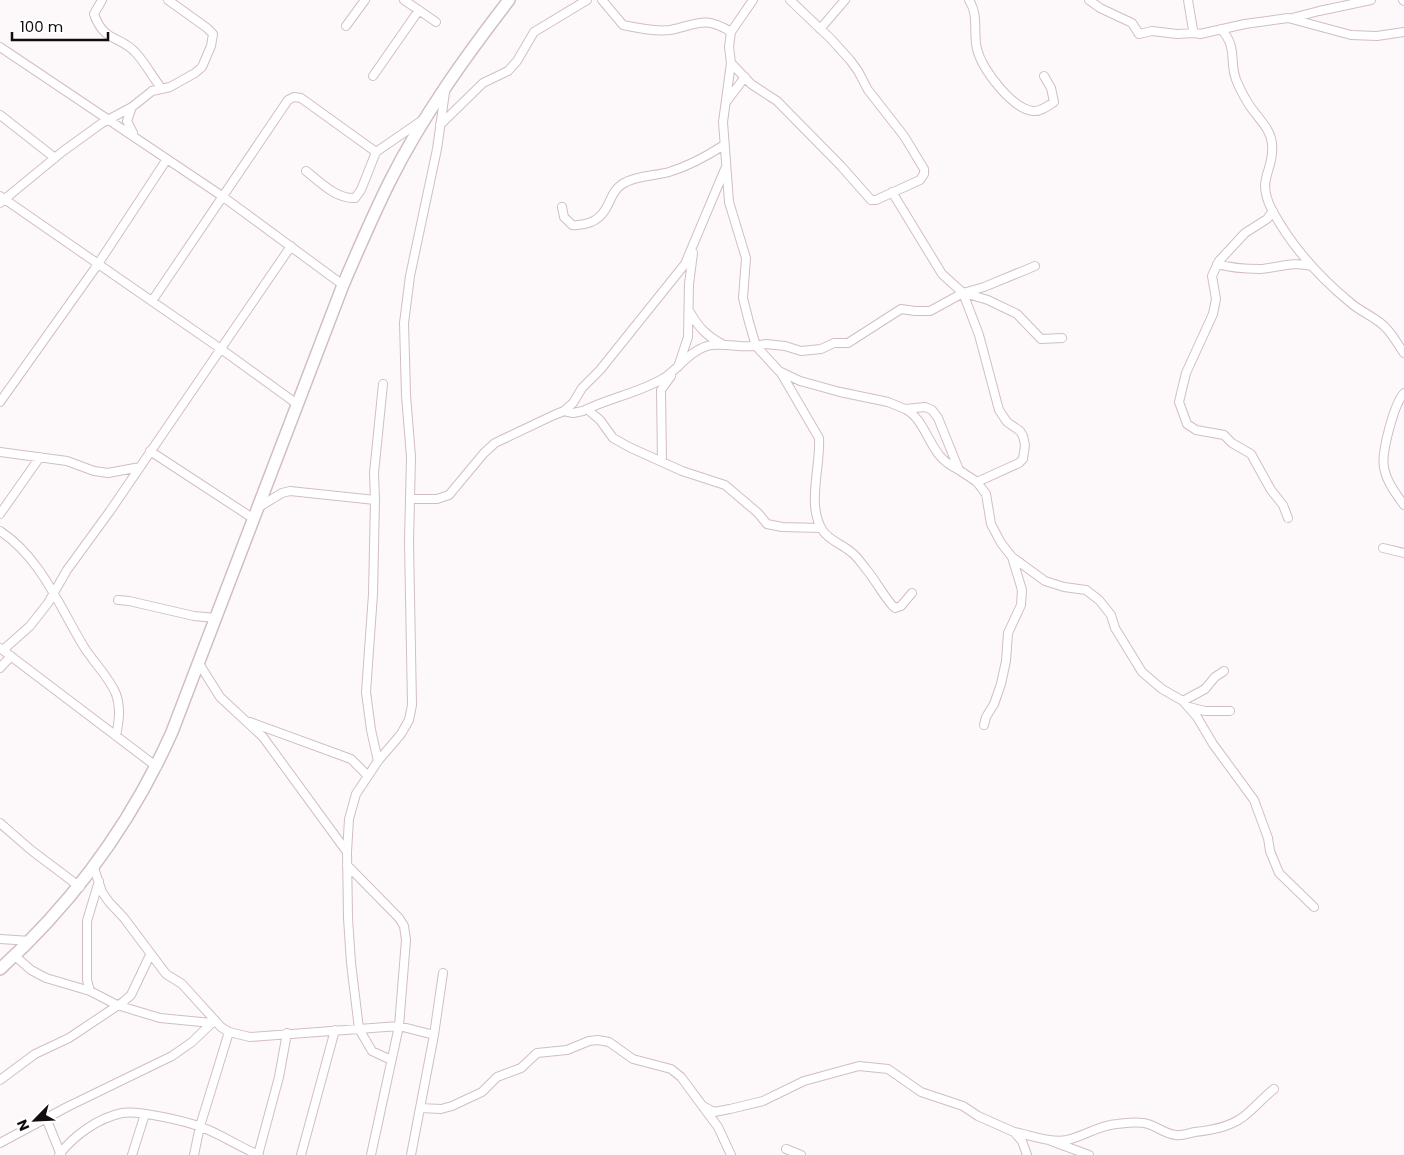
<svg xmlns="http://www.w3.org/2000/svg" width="1404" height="1155" font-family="Poppins,sans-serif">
	<rect width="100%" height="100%" fill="#fdf9fb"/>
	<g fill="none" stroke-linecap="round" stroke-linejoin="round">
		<defs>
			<path id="minor" d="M102 0 94 14C104 43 120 35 136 53 146 64 153 78 162 89
				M404 0 436 22
				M602 0 623 25C637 28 656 32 670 30 697 25 704 15 731 32
				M969 0C979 15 973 33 977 49 982 69 1012 109 1033 111 1040 112 1048 106 1054 102L1051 88 1044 76
				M1089 0 1100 8 1132 23 1139 34 1152 31 1177 34 1195 33
				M1188 0 1193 30 1195 33 1200 34 1245 24 1288 18 1351 35 1377 36 1404 32
				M1403 0 1404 1
				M1292 18 1319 11 1371 0
				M346 26 365 0
				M820 29 845 0
				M1221 29C1239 49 1228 62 1237 82 1241 91 1246 101 1252 109 1260 120 1271 130 1272 144 1275 172 1255 177 1272 210 1292 247 1320 278 1352 304 1363 313 1377 318 1386 328 1393 335 1398 345 1404 353
				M0 47 222 196 343 285
				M731 63 751 84 777 101 841 166 871 200H876L920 180 924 174V169L904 136 868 90 858 71 850 60 830 38 790 0
				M373 76 419 10
				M726 102 745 77
				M132 107 127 121 133 133
				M0 115 55 158
				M440 125 483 83 508 71 517 61 534 32 587 0
				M306 171C320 182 336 199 355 198L361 190 376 152 421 121
				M892 192 942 274 963 293 979 335 999 410 1007 422 1020 431 1023 436 1025 445 1023 459 1019 463 977 482 959 470 938 418 932 410 925 407 905 409 888 402 840 392 800 381 779 371 756 346 766 344 785 346 801 351 821 349 834 343H848L901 309 915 311H930L963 293 984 287 1035 266
				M0 196 221 349 297 404
				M0 203 62 152 102 123 132 107 152 91 170 87 195 73 202 67 211 46 213 34 207 28 168 0
				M562 207 564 217 572 225C584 226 598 222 605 210 611 201 612 191 621 185 634 176 654 176 669 172 689 166 707 156 724 145
				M1273 211 1267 219 1245 233 1219 261 1212 276 1216 299 1213 314 1186 373 1179 402 1187 424 1196 430 1224 435 1232 443 1251 454 1271 490 1283 505 1288 518
				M1217 264C1231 268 1245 269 1260 269 1277 268 1293 261 1311 266
				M964 293 988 300 1017 314 1041 339 1062 338
				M152 301 288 100 294 97 301 98 376 152
				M690 312C698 327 707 336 722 344
				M678 367 688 337 689 284 693 253
				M781 373 819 438C821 466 806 506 823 531 829 540 843 545 851 552 857 556 861 563 866 569 874 578 888 603 895 608L901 606 912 593
				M1404 393C1394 404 1381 453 1384 467 1386 481 1396 494 1404 505
				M0 402 98 264 167 159
				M587 409 600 420 613 438 629 447 682 471 725 485 758 513 767 524 782 527 821 528
				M905 409C922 417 928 442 940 456 945 462 951 466 959 470
				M564 411 573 403 582 388 600 370 685 264 725 169
				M150 451 254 519
				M0 452 67 461 94 471 108 473 140 467
				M662 462 661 390 671 376
				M977 482 986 494 991 524 1001 543 1012 557 1045 581 1064 587 1086 590 1099 600 1111 615 1115 628 1142 672 1162 689 1183 701 1197 717 1213 744 1254 800 1268 838 1270 851 1279 873 1314 907
				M412 499H437L449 495 484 453 495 443 554 415 564 411 573 413 583 411C609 398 639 393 664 378 679 368 690 351 707 346 719 342 741 348 756 346L749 322 743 298 746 258 729 202 723 122 731 63 729 47 731 32 753 0
				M259 507 282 493 290 491 375 500
				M0 514 40 457
				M0 531C41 558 59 606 84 647 94 663 109 677 116 694 121 708 119 721 116 736
				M1383 548 1404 553
				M118 600 129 601 194 616 216 618
				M0 648 157 767
				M3 650 30 626 48 603 67 570 110 511 291 246
				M198 662 220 697 263 737 347 852
				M0 668 11 656
				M1183 701 1205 689 1215 677 1224 671
				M1189 707 1205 711H1230
				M250 722 351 759 367 775
				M984 725 986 717 994 704 1001 684 1006 661 1008 633 1021 605 1022 590 1012 557
				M378 761 371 730 366 692 373 594 375 500 374 473 383 384
				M0 823 31 850 80 887
				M347 865 399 918 404 926 406 940 399 1026 371 1155
				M94 868 102 892 109 902 124 918 166 974 182 984 221 1027 229 1032 250 1037 399 1026 434 1035
				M0 939 31 941
				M15 956 31 970 46 978 90 991 117 1005 160 1018 212 1023
				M90 991 87 980V921L99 881
				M391 1060 372 1051 359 1029 351 963 348 918 347 852 349 819 356 794 378 761 401 734 409 720 412 705 409 542 411 457 406 395 404 323 410 276 437 149 445 92
				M0 1080 35 1054 69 1038 123 1002 131 995 150 955
				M705 1107 714 1112 730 1109 763 1101 804 1081 859 1066 888 1069 921 1092 963 1106 978 1116 1014 1132 1022 1141 1027 1155
				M420 1108 441 1109 452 1106 482 1092 497 1077 521 1068 537 1053 567 1050 589 1041 598 1040 609 1042 633 1059 671 1069 681 1077 718 1127 731 1155
				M46 1118 61 1155
				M1014 1132C1030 1135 1050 1143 1067 1140 1085 1136 1099 1125 1117 1124 1127 1123 1139 1121 1148 1124 1158 1127 1165 1134 1176 1135 1182 1136 1189 1133 1195 1132 1214 1130 1235 1126 1249 1112 1257 1105 1265 1096 1274 1089
				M1051 1141 1089 1155
				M0 1143 67 1107 172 1056 192 1042 215 1020
				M786 1149 801 1155
				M59 1155C73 1136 98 1118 122 1113 138 1110 185 1121 201 1127 221 1134 239 1147 259 1155
				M132 1155 145 1114
				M194 1155 200 1126 229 1032
				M258 1155 279 1077 287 1033
				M301 1155 335 1030
				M411 1155 434 1035 443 973"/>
			<path id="secondary" d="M0 969C74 902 131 824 172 732L343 285C358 250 373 215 390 181 422 117 465 57 509 0"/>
		</defs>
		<use href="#minor" stroke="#d1bdc8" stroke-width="10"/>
		<use href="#secondary" stroke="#d1bdc8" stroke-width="14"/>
		<use href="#minor" stroke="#fff" stroke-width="8"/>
		<use href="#secondary" stroke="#fff" stroke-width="11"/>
	</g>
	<g transform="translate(35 1120) rotate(246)" stroke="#ffffff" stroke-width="4" paint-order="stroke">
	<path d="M0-4L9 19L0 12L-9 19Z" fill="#120c0f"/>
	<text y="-8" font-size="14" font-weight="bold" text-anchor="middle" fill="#120c0f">N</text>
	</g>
	<path d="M12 32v8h96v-8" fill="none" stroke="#120c0f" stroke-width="2.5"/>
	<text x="20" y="32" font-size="15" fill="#120c0f" stroke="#ffffff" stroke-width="4" paint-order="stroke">100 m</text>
</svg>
